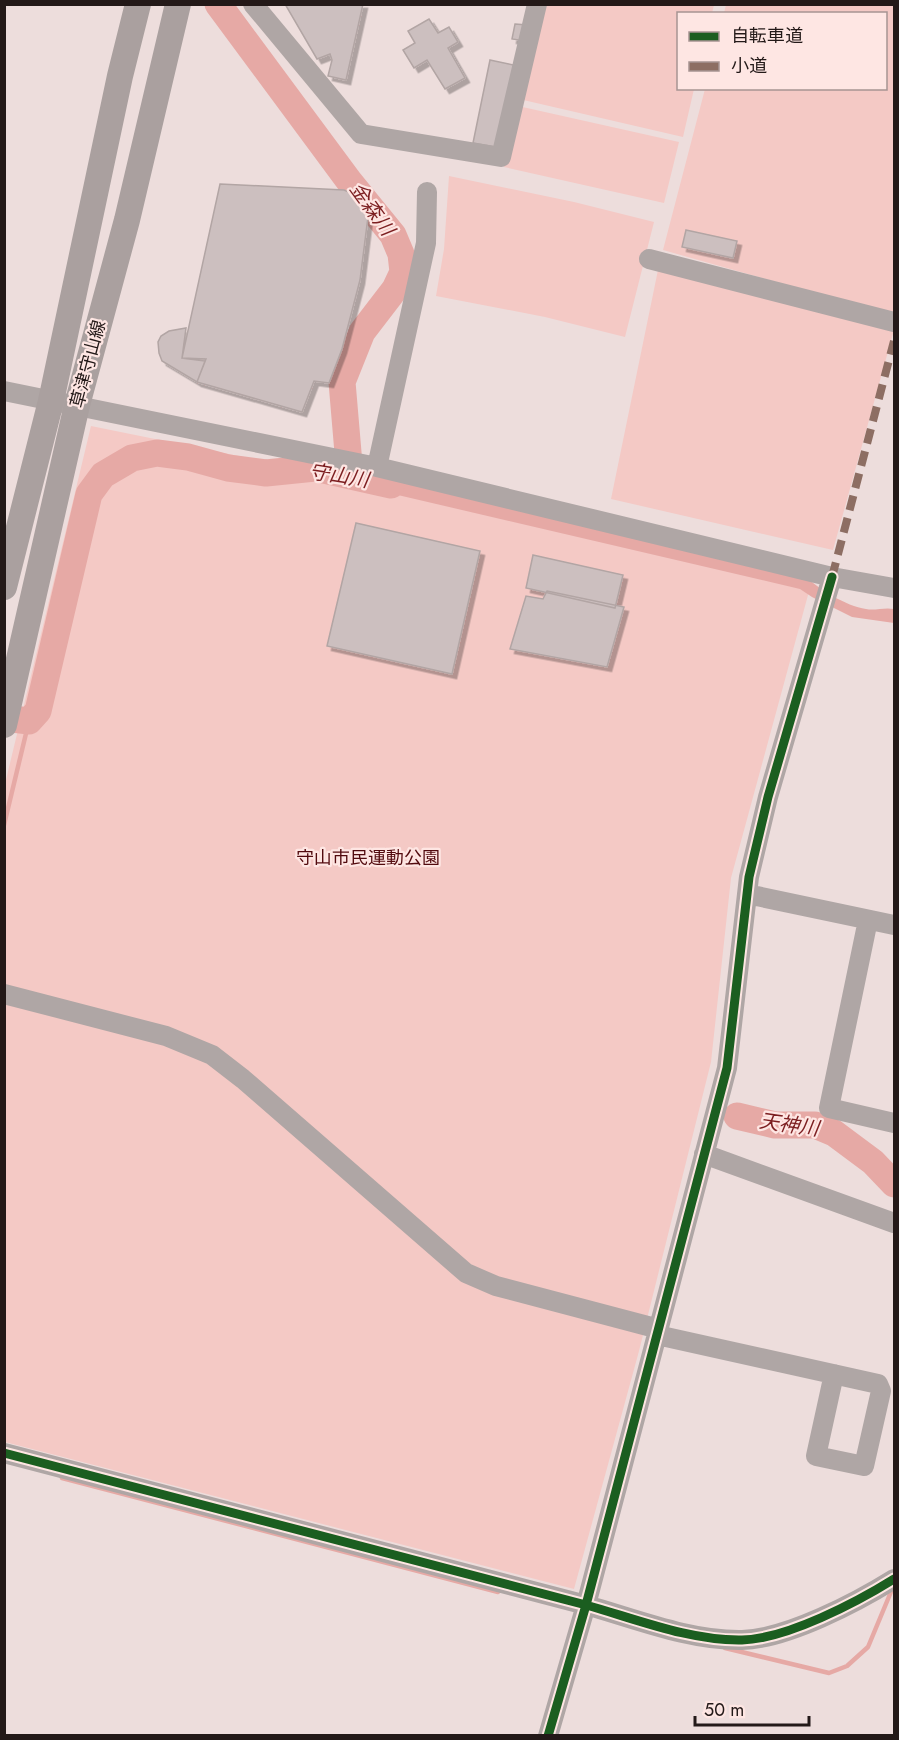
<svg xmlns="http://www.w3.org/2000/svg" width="899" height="1740" font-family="Jost,'Noto Sans JP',sans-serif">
	<defs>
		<filter id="shadow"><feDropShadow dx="4.5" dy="4.5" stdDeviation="0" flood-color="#0004"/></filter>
	</defs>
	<rect width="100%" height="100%" fill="#eddddc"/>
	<path fill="#f4c9c5" d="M541 5H714L712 13 678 14V88L694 89 683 137 519 99Z
		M726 5H894L893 315 663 250 705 89 886 88V14L724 13Z
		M518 106 679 142 664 203 504 167Z
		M449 176 574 202 654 222 625 337 545 317 436 296 444 249Z
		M658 270 894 330 833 550 611 499Z
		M91 426 814 573 731 878 711 1062 639 1351 574 1589 5 1442V784Z"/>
	<path fill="#e6a9a5" d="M354 470 804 575C818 589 846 606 866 609 875 611 884 607 894 609V623L852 617 812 597 800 589 355 485Z"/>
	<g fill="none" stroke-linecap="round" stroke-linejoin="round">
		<path stroke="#e6a9a5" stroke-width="4.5" d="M4 825 29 721
			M62 1478 498 1592
			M725 1648 829 1673 847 1666 868 1647 893 1587"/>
		<path stroke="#e6a9a5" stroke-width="27" d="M218 4 349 181 393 235 401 254 403 272 395 289 362 332 342 382 350 476
			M4 718 29 721 38 711 89 494 103 475 132 458 157 453 188 457 228 468 266 473 315 468 391 485
			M737 1116 775 1125H815L834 1133 873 1162 894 1184"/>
	</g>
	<path fill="#ccbfbf" stroke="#b2a5a4" stroke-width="1.5" filter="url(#shadow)" d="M285 4H363L346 80 328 76 332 60 330 54 317 59Z
		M429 19 438 33 449 27 458 42 448 48 465 78 445 89 427 60 414 68 403 50 415 43 408 31Z
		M515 24 527 25 525 41 512 39Z
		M490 60 518 66 501 148 473 143Z
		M220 184 344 190 370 201 360 280 342 349 329 383 314 381 302 412 197 382 206 359 182 358Z
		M686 230 737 241 733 258 682 247Z
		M186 328 182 358 205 361 197 382 162 361 159 353 158 342 161 336 169 331Z
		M356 523 480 551 452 674 327 646Z
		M533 555 623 575 615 608 526 588Z
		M547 591 624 607 607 667 510 649 526 596 543 599Z"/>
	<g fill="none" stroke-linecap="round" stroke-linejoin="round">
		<path stroke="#afa6a5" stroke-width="20" d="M253 4 361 134 501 157 537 4
			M649 259 894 322
			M4 391 377 467 832 577 894 588
			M377 467 426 243 427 192
			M747 894 894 925
			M868 920 829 1108 894 1123
			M4 994 166 1036 212 1055 243 1079 466 1273 496 1286 659 1329
			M704 1154 894 1223
			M657 1335 878 1384 881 1391 864 1466 816 1456 834 1374
			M4 1453 586 1605C636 1619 690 1641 742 1640 787 1639 857 1602 894 1579
			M548 1736 586 1605 727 1068 749 877 768 797 832 577"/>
		<path stroke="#aaa09f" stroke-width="26" d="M4 587 51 401 120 76 138 4
			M4 725 77 405 127 220 178 4"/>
		<path stroke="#8d6e63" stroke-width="8" stroke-dasharray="15 8" stroke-linecap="butt" d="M832 577 894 341"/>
		<defs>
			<path id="cycleway" d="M4 1453 586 1605C636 1619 690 1641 742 1640 787 1639 857 1602 894 1579
				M548 1736 586 1605 727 1068 749 877 768 797 832 577"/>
		</defs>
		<use href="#cycleway" stroke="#fee6e3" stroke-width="13"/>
		<use href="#cycleway" stroke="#1b5e20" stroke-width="9"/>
	</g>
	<g text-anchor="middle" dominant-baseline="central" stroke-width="4.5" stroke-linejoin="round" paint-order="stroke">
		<g font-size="18" fill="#231918" stroke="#fee6e3">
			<text transform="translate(88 364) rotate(-75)">草津守山線</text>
		</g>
		<g font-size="18" fill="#520a0e" stroke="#fee6e3">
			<text x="368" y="858">守山市民運動公園</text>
		</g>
		<g font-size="20" font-style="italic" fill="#7c1e20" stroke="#fee6e3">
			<text transform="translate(372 209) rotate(54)">金森川</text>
			<text transform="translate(339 476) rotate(9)">守山川</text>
			<text transform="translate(789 1125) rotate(8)">天神川</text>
		</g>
	</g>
	<rect width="899" height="1740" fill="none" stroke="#231918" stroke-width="12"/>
	<rect x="677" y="12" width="210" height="78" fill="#fee6e3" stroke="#a69492" stroke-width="1.5"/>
	<rect x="689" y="32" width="30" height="9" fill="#1b5e20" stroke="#a69492" stroke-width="1.5"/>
	<text x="731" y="42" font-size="18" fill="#231918">自転車道</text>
	<rect x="689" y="62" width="30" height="9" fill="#8d6e63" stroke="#a69492" stroke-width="1.5"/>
	<text x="731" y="72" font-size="18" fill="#231918">小道</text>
	<path d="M695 1716v9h114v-9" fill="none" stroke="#231918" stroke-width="3"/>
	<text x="704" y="1716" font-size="18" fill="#231918" stroke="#fee6e3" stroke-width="4.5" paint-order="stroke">50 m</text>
</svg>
